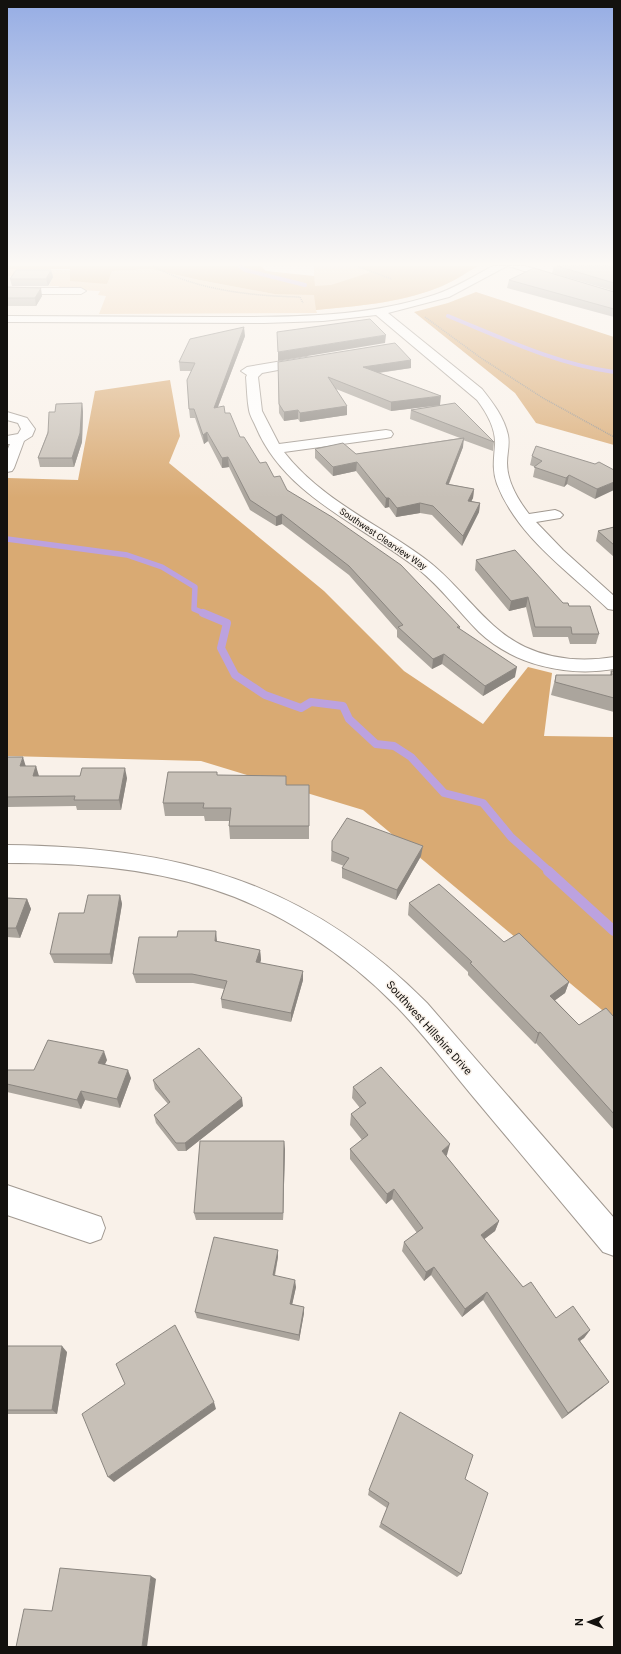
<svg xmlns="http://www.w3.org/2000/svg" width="621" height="1654" font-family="Roboto,sans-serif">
	<rect width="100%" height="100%" fill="#f9f1e9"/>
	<path fill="#efcea9" d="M314 266H478C464 274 451 283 437 288 399 303 356 306 316 310L317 313 99 314 106 296 98 295 100 291 58 289 59 286H49L53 276H7V269L112 271 151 269 199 280 274 294H311L314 286Z"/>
	<path fill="#d9aa73" d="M7 266H261L266 271 314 276 315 286 331 285 371 272 359 266H478C464 274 451 283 437 288 399 303 356 306 316 310L314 295 274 294 199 280 151 269 112 271 107 284 70 281V269H7Z
		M476 292 614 337V445L536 423 515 393 414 312 448 303Z
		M170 380 180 436 169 463 324 591 404 671 483 724 528 667 552 673 544 736 614 737V1020L363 810 201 761 7 756V478L78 480 95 391Z"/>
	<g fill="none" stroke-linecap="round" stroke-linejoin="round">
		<path stroke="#bca2df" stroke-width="4" d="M240 266 245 270 305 285
			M448 316C502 338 556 364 614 372"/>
		<path stroke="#bca2df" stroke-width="5.5" d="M7 539 127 555 162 567 195 587 194 609 206 614"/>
		<path stroke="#bca2df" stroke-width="8" d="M203 613 227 623 221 648 235 675 265 695 301 708 311 702 343 706 349 719 376 744 394 746 411 757 444 793 483 803 511 837 550 872"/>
		<path stroke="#bca2df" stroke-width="10" d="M548 871 614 931"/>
		<defs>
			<path id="street" d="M493 266H507L449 297 388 313 482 389C493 403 504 417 508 435 510 445 507 453 507 463 507 481 518 500 529 514L555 510 560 512 563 515 560 518 536 522 563 550 614 596V610L608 609C569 572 517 536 497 484 492 470 494 459 495 445 496 429 487 413 477 400L376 315 323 321 264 323 7 322V316C76 316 146 317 215 317 288 317 364 318 434 295 455 288 474 276 493 266Z
				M508 266H525L614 293V299Z
				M7 288H81L86 291 81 294H7Z
				M306 357 310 358 312 361 310 364 262 373 258 377 262 411 279 444 386 430 391 431 393 434 391 437 386 438 284 452C322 501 381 525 428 561 463 588 485 628 525 647 553 660 584 662 614 657V669C567 677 514 665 479 632 458 611 441 587 418 569 362 525 285 496 256 427 254 422 250 416 249 410 247 400 247 388 246 377L247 375 241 371 247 367Z
				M7 412 27 418 35 429 32 436 24 441 14 468 12 471 7 472V451L10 444H7V436L18 434 21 429 18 423 7 420Z
				M7 845C176 847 305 880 427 1003L614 1218V1256L603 1252C562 1203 521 1154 480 1105 452 1072 427 1038 397 1007 346 955 281 911 212 889 145 867 76 863 7 863Z
				M7 1185 101 1217 105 1228 101 1239 90 1243 7 1215Z"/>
		</defs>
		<use href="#street" stroke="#a19991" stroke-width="2"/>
		<path stroke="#928d87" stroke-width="1.5" stroke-dasharray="1 1" stroke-linecap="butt" d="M153 266C196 290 251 296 300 297L303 303
			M356 266 392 279
			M425 317 481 358 543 398 614 437"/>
		<use href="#street" fill="#fff" fill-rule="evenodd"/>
	</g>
	<path fill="#aba59d" d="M554 266H614V291L552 273Z
		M51 270 53 277 48 286H12L10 279Z
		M509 280 614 292V317L507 288Z
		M7 287 42 296 36 306H7Z
		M245 336 218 407 225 413 240 437 260 463 287 490 460 627V629L515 677 483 696 442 664 432 669 397 637V630L349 575 282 524 276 526 250 510 229 467 222 468 208 441 204 444 195 418H190L189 409 191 371H180L179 362Z
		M411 360V368L379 373 440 405 494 442 493 451 463 440V447L449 484 474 489 473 498 471 501 480 503 479 512 462 546 432 515 420 513 396 517 389 507 385 508 356 471 333 476 315 458V449L356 454 460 438 410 419 411 410 434 406 391 411 336 389 347 415 300 422 298 419 284 421 279 413 278 362Z
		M82 403 83 412 82 442 74 467H40L38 458 55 412Z
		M532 456 614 470 595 499 567 484 564 487 533 477 535 467 530 465Z
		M614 527V557L596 541 598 531Z
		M476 560 569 606 599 634 596 644H570L568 637H533L526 607 509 611 475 570Z
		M611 671H614V712L551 695 556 675H610Z
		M7 757 26 766H36L38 776 127 778 121 810H77L76 806 7 807Z
		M218 775 286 785H309V839H230L229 826 230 821H205L204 816H165L163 803Z
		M332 841 421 856 396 900 342 878V868L344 866 331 861Z
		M120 895 122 904 112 964 54 963 50 954 84 913Z
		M7 898 27 899 31 909 20 938 7 937Z
		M409 903 504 942 569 982 565 993 555 1000 579 1025 614 1017V1130L536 1043 535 1044 468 975V972L408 915Z
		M217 942 260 950 261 960 260 963 303 980 291 1022 222 1008 221 999 224 989 193 983H136L133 974Z
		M107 1060 105 1064 131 1078 120 1108 85 1100 81 1109 7 1092V1070H34Z
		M153 1080 243 1106 186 1151H178L156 1123 154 1115 168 1104 155 1089Z
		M353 1087 447 1155 446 1156 499 1221 495 1231 484 1239 523 1287 556 1318 590 1330 584 1338 580 1341 609 1382 602 1388 562 1419 483 1300 462 1317 431 1275 424 1281 402 1251 404 1242 417 1233 392 1199 386 1204 350 1159V1149L362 1140 350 1125 351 1114 360 1108 352 1098Z
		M285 1149 283 1220H196L194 1213Z
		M278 1257 275 1276 296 1287 292 1304 304 1307V1313L299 1341 197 1318 195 1312Z
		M7 1346 67 1352 57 1414H7Z
		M465 1479 461 1574 457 1577 379 1527 387 1508 368 1495 369 1490Z"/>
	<path fill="#8b8680" d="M51 270 53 277 48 286 46 279Z
		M41 288 42 296 36 306 35 298Z
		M244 327 245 336 214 417V408Z
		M386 335 385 343 278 361V352Z
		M411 360V368L362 375 363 367Z
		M441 396 440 405 391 411V402Z
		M82 403 83 412 82 442 74 467 72 458Z
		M347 406V415L300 422V413Z
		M298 410V419L284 421V412Z
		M207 432 208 441 204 444 203 435Z
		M464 438 463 447 445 493 446 484Z
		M228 457 229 467 222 468V458Z
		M357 462 356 471 333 476V467Z
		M569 475 567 484 564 487 566 478Z
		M614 482V490L595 499 597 489Z
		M474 489 473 498 467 510 468 501Z
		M386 498H389V507L385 508Z
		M420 503V513L396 517 397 508Z
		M480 503 479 512 462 546 463 536Z
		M282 514V524L276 526V517Z
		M528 597 526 607 509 611 511 601Z
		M444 654 442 664 432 669 433 659Z
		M517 667 515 677 483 696 485 686Z
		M23 757 26 767 20 766Z
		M36 766 39 776H33Z
		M125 768 127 778 121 810 119 800Z
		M423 846 421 856 396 900 397 890Z
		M120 895 122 904 112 964 110 954Z
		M27 899 31 909 20 938 16 928Z
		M216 931 217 941 216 951 215 941Z
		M260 950 261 960 257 971 256 962Z
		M303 971V980L291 1022V1013Z
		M569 982 565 993 546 1007 550 996Z
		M540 1032 536 1043 535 1044 538 1033Z
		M104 1051 107 1060 101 1072 98 1063Z
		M128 1070 131 1078 120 1108 117 1099Z
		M81 1091 85 1100 81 1109 77 1100Z
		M242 1098 243 1106 186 1151 185 1143Z
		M284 1141 285 1149 283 1220V1213Z
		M450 1144 447 1155 440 1161 442 1151Z
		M394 1189 392 1199 386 1204 387 1194Z
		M499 1221 495 1231 478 1244 481 1235Z
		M278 1250V1257L273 1282V1275Z
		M434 1267 431 1275 424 1281 426 1272Z
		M295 1280 296 1287 291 1310 290 1304Z
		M487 1292 483 1300 462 1317 465 1309Z
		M304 1307V1313L299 1341V1335Z
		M590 1330 584 1338 572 1346 578 1339Z
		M62 1346 67 1352 57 1414 52 1410Z
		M609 1382 602 1388 562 1419 568 1413Z
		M214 1402 216 1409 114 1482 108 1477Z
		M151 1576 156 1579 147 1647H142Z"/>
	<path fill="#c7c0b7" stroke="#8b8680" d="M557 266H614V283Z
		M534 268 614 292V309L509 280Z
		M16 270H51L46 279H10Z
		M7 287 41 288 35 298H7Z
		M370 319 386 335 278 352 277 332Z
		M244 327 214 408 224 406 225 413H230L240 437H244L260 463 266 462 274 477 280 476 287 490 332 517 401 565 460 627H457L517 667 485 686 444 654 433 659 398 627 403 625 349 566 282 514 276 517 250 500 228 457 222 458 207 432 203 435 194 409H189L187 380 195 363 179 362 190 339Z
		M395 343 411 360 363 367 441 396 391 402 328 377 347 406 300 413 298 410 284 412 279 404 278 362Z
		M82 403 80 433 72 458H38L48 433 49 412H55L56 404Z
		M455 403 494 442 411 410Z
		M464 438 446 484 474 489 468 501 480 503 463 536 433 506 420 503 397 508 389 498H386L357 462 333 467 315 449 343 443 356 454Z
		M536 446 595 464 599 462 614 470V482L597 489 569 475 566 478 534 467 542 461 532 456Z
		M614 527V545L598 531Z
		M515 550 563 603H568L569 606H590L599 634H572L571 627H535L528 597 511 601 476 560Z
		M611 671H614V698L555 682 556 675H612Z
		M7 757H23L20 766H36L33 776H80L82 768H125L119 800H74L75 796 7 797Z
		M168 772H217V775L286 776V785H309V826H229L231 808H203L204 803H163Z
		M347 818 423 846 397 890 342 868 349 858 332 851V841Z
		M439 884 504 942 519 933 569 982 550 996 579 1025 606 1008 614 1017V1114L540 1032 538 1033 470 963 472 962 409 903Z
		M88 895H120L110 954H50L59 913H84Z
		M7 898 27 899 16 928H7Z
		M178 931H216L215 941 260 950 256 962 303 971 291 1013 221 999 227 981 192 974H133L139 937H177Z
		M48 1040 104 1051 98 1063 128 1070 117 1099 81 1091 77 1100 7 1084V1070H34Z
		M199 1048 242 1098 185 1143H176L154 1115 170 1102 153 1080Z
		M381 1067 450 1144 442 1151 499 1221 481 1235 523 1287 531 1282 556 1318 573 1306 590 1330 578 1339 609 1382 568 1413 487 1292 465 1309 434 1267 426 1272 404 1242 423 1228 394 1189 387 1194 350 1149 368 1135 351 1114 366 1103 353 1087Z
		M200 1141H284L283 1213H194Z
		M214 1237 278 1250 273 1275 295 1280 290 1304 304 1307 299 1335 195 1312Z
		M175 1325 214 1402 108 1477 82 1414 125 1384 116 1364Z
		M7 1346H62L52 1410H7Z
		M400 1412 473 1455 465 1479 488 1493 461 1574 381 1523 389 1503 369 1490Z
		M60 1568 151 1576 142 1647H16L24 1609 52 1611Z"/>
	<linearGradient id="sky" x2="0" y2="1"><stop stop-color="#96ade4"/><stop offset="0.53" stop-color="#fcf9f5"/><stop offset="1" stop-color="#fcf9f5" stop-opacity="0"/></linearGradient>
	<rect width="621" height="498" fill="url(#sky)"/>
	<g text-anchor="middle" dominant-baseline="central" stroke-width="3" stroke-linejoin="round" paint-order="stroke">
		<g font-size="9" fill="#13110e" stroke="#f9f1e9">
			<text transform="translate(383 539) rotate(34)">Southwest Clearview Way</text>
		</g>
		<g font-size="11" fill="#13110e" stroke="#f9f1e9">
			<text transform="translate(429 1028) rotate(48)">Southwest Hillshire Drive</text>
		</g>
	</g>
	<rect width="621" height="1654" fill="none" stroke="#13110e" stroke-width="16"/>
	<g transform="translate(589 1622) rotate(270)" stroke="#f9f1e9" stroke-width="3" paint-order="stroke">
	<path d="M0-3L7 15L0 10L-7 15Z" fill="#13110e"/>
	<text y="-6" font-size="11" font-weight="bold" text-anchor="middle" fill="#13110e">N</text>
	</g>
</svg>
